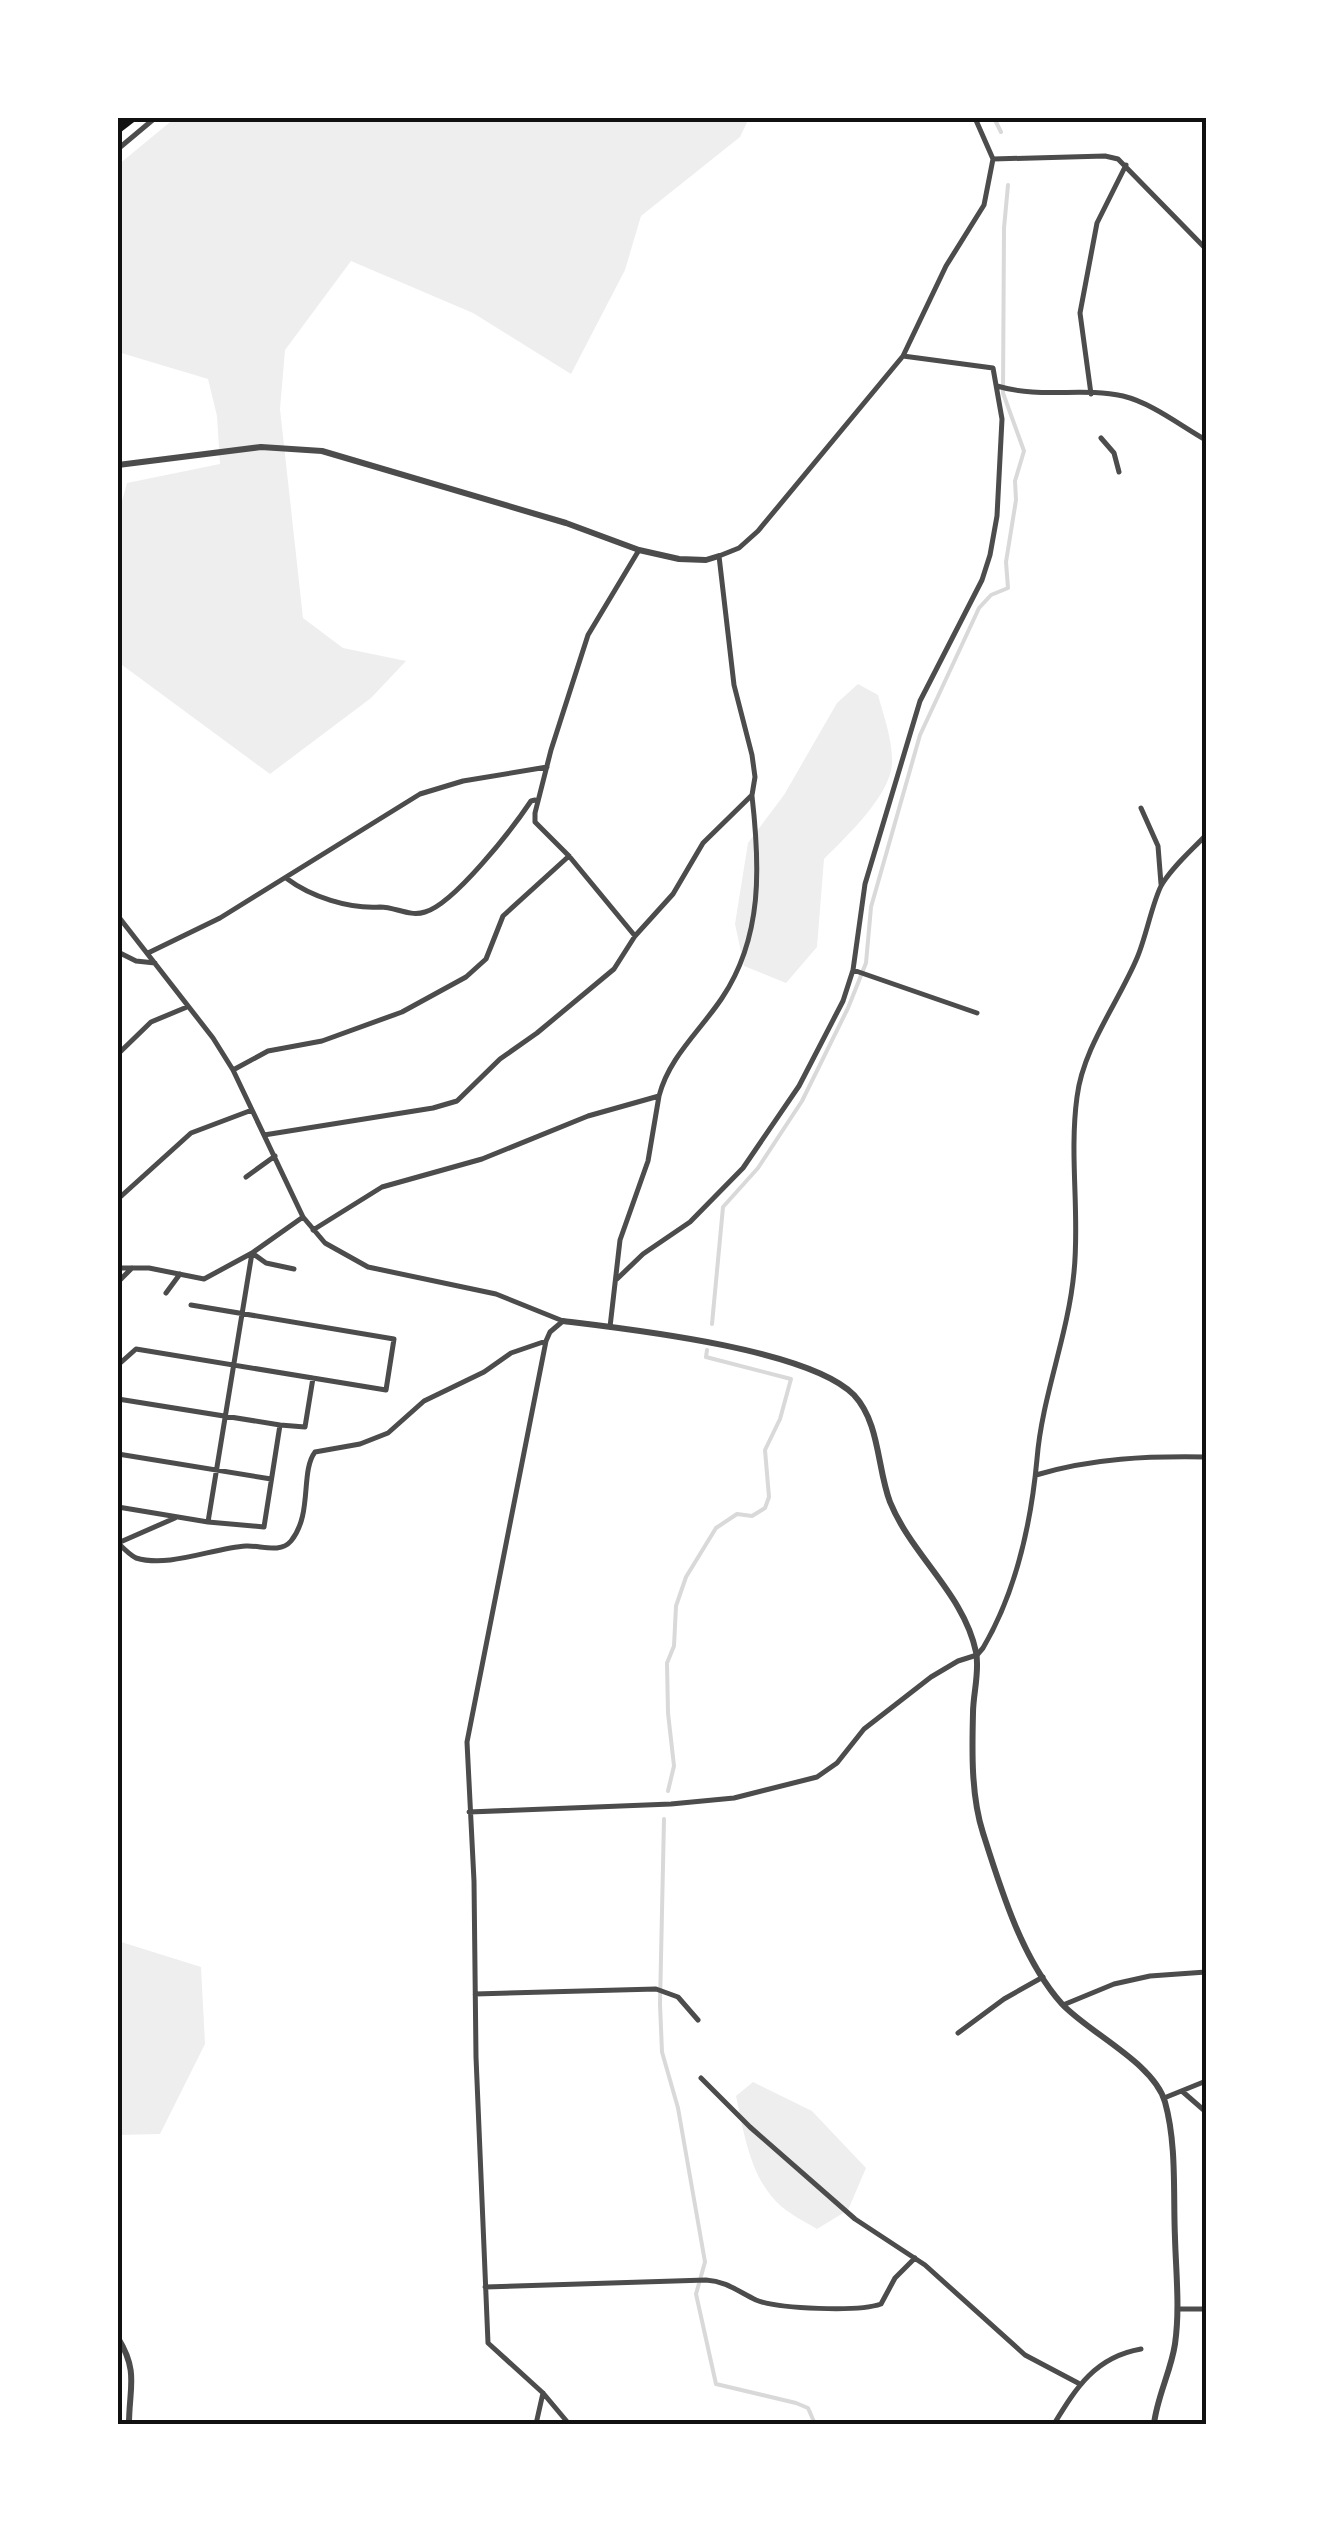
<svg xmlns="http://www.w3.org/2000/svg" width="1324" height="2542" font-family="Commissioner,sans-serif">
	<rect width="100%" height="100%" fill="#fff"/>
	<path fill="#eee" d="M175 118H749L740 137 641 216 625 270 571 374 473 313 351 261 285 350 280 409 303 618 343 648 406 661 371 698 270 774 118 662V516L127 483 220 464 217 416 208 379 118 352V165Z
		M858 684 878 695C884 717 893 741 892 764 890 796 845 838 824 859L817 947 786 983 744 966 735 924 748 843 784 795 837 703Z
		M118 1941 201 1967 205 2044 160 2134 118 2135Z
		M753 2082 812 2111 866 2168 848 2210 817 2229C805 2222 792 2215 782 2207 751 2181 744 2134 736 2096Z"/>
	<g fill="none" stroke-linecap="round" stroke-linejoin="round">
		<path stroke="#d9d9d9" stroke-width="4" d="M994 118 1001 132
			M712 1324 723 1207 758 1168 802 1101 848 1008 866 963 871 907 920 735 979 608 991 595 1008 588 1006 562 1016 500 1015 481 1024 451 1003 393 1004 228 1008 185
			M668 1791 674 1766 668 1713 667 1663 674 1646 676 1606 686 1577 716 1528 737 1514 752 1516 765 1508 769 1497 765 1450 780 1419 791 1379 706 1357 707 1350
			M664 1819 660 2004 662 2052 678 2108 705 2262 696 2294 716 2384 796 2403 808 2408 815 2424"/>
		<path stroke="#4c4c4c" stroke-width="5" d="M975 118 993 159
			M118 149 155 118
			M997 386C1041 399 1081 387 1123 396 1152 403 1181 426 1206 440
			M1091 394 1080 313 1097 223 1126 165
			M1101 438 1114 453 1119 472
			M1141 808 1158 846 1161 884
			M286 878C311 897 349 909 380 907 396 907 409 917 425 912 454 904 513 828 531 801L535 800
			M118 916 213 1038 233 1070 303 1217 325 1243 368 1267 496 1294 563 1321
			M635 936 569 856 535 822V813L551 750 588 635 639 550
			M118 952 136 961 155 963
			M148 953 220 918 420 794 463 781 547 767
			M853 970 977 1013
			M118 1054 151 1022 187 1007
			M233 1070 268 1051 322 1041 402 1012 466 977 486 959 503 916 569 856
			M659 1096C669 1057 700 1031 722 998 763 937 760 866 752 796
			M264 1135 433 1108 457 1101 500 1059 537 1033 614 969 635 936 673 894 703 843 752 795 755 777 752 755 734 685 719 556 739 548 758 531 903 356 946 266 984 205 993 159 1105 156 1118 159 1206 249
			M246 1177 275 1156
			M118 1199 191 1133 252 1110
			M313 1230 382 1187 482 1159 588 1116 659 1096 648 1161 620 1240 610 1327
			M118 1268H149L204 1279 252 1253 266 1263 294 1269
			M617 1279 643 1254 690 1222 743 1168 799 1086 843 1001 853 970 865 884 920 701 982 580 990 555 997 516 1002 419 993 368 903 356
			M118 1282 132 1268
			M166 1293 180 1274
			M563 1321 550 1332 546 1341 467 1742 474 1881 476 2057 488 2343 543 2393 569 2424
			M118 1365 136 1349 386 1390 394 1339 191 1305
			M118 1399 280 1425 264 1527 208 1522 118 1507
			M280 1425 305 1427 313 1378
			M118 1454 271 1479
			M1036 1475C1093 1458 1148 1456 1206 1457
			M208 1522 252 1253 303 1217
			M118 1543C123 1548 130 1555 136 1558 169 1568 213 1548 246 1546 260 1545 280 1554 291 1541 313 1514 300 1472 315 1452L360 1444 388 1433 424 1401 484 1372 511 1353 546 1341
			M118 1543 175 1518
			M469 1812 671 1804 734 1798 817 1777 837 1763 864 1729 931 1677 958 1661 977 1655 983 1648C1017 1590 1031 1524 1037 1459 1042 1396 1068 1336 1074 1272 1080 1215 1069 1156 1077 1097 1083 1048 1118 1003 1137 958 1146 937 1152 904 1161 886 1172 867 1191 851 1206 835
			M475 1994 656 1989 678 1997 698 2020
			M1063 2005 1114 1984 1150 1976 1206 1972
			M958 2033 1004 1999 1043 1977
			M701 2078 750 2127 855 2219 925 2265 1025 2355 1078 2383
			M1183 2092 1206 2112
			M1164 2098 1206 2081
			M485 2287 706 2280C726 2281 739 2292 756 2300 778 2309 859 2312 881 2304L895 2278 915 2258
			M1178 2309H1206
			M536 2424 543 2393
			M1054 2424C1076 2388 1095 2357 1141 2349"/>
		<path stroke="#4c4c4c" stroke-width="6" d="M118 465 261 447 322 451 566 523 639 550 679 559 706 560 719 556
			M563 1321C629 1329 809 1349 854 1395 880 1423 877 1468 890 1502 912 1556 964 1594 976 1652 980 1671 973 1694 973 1713 972 1751 971 1796 983 1833 1001 1890 1022 1959 1062 2004 1089 2033 1154 2063 1165 2102 1177 2145 1173 2194 1175 2238 1176 2273 1180 2309 1175 2344 1171 2371 1157 2397 1154 2424
			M118 2338C139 2372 129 2388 129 2424"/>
		<path stroke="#111" stroke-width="10" d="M118 128 131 118"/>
	</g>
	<rect width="1324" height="2542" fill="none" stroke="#ffffff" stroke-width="240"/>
	<rect x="120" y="120" width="1084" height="2302" fill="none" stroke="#111" stroke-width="4"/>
</svg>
